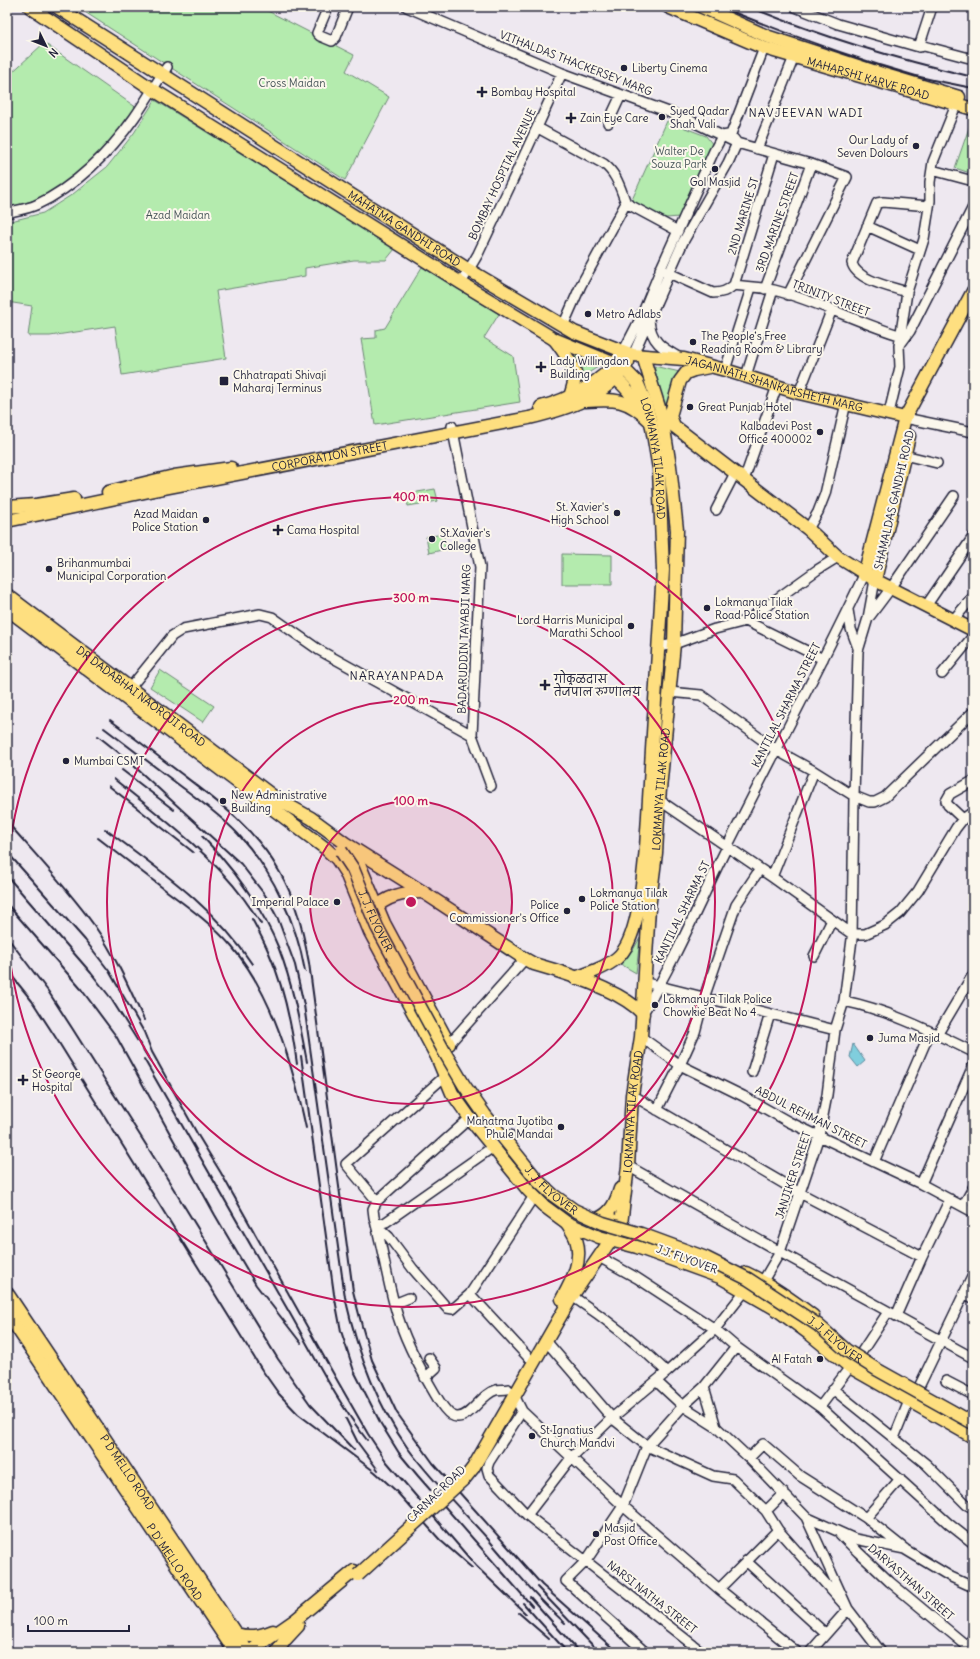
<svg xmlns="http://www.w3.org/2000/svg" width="980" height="1659" font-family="Delius,'Playpen Sans Deva',sans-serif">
	<rect width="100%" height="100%" fill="#eee8f0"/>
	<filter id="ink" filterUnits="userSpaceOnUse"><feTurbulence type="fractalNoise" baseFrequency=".025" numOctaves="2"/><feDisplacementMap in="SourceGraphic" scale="8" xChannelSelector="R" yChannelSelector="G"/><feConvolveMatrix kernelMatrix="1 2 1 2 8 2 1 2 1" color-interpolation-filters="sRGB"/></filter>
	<g filter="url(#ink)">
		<path fill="#b4ebae" stroke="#6b8674" d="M77 7H260L354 55 346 71 389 97 345 180Z
			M44 43 137 108C120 134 83 173 57 190 43 198 26 203 11 207L7 200V77Z
			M155 100 395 249 386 260H354L305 268V276L216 291 226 358 122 375 115 326 50 336H28L32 306 7 302V222L43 213 73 194 107 167 134 133Z
			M667 121 706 136 713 145 680 217 666 218 631 202Z
			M970 125 973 126V174L955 168Z
			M422 267 499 314 484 338 513 356 520 402 375 425 361 339 376 338V330L385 328Z
			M573 353 598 367 580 378 577 364Z
			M654 366 684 373 666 415Z
			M435 489 438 501 408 506 406 494Z
			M443 534 446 549 429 553 426 537Z
			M562 554 612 555V584H562Z
			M160 670 214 706 203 722 150 687Z
			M640 938 636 973 617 962 633 950Z"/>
		<path fill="#80cedd" stroke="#5a899c" d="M853 1044 865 1061 858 1067 850 1057Z"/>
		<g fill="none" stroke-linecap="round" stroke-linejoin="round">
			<defs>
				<path id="minor" d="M328 7 317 33 320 36 332 41 336 37 348 7
					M407 7 562 73 685 118 737 143 811 164 847 177 788 295
					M795 7 838 24 919 47 924 46 973 59
					M919 47 932 7
					M608 123 621 95
					M538 128 604 164C617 174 620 188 626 203
					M731 134 764 48
					M757 149 794 57
					M932 170 973 181
					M626 203 678 231
					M7 213C17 210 27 209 36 205 75 187 110 152 134 118 146 101 156 83 167 67
					M867 226 920 250
					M660 269 713 293C722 293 727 291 734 285 747 287 761 287 774 290 818 301 858 323 902 336
					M461 283 478 254 518 169 562 73
					M734 285 774 154
					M765 289 811 164
					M907 292C891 287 856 280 852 263L877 203 883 202 929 206
					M649 320C651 342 662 348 680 358
					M563 326 581 285 626 203
					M902 342 910 331 973 207
					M624 350 641 317 662 266 714 151 722 136 728 135
					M633 355 683 242 728 163 737 143 734 139
					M725 370 751 288
					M746 376 773 290
					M799 393 832 309
					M889 413 900 367 899 346 907 292 924 239 930 201V182L933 162 956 105
					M905 418 973 432
					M452 426 480 567 472 735
					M904 455 937 463
					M744 480 777 386
					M716 510 735 473
					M808 529 818 512 825 494 846 403
					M926 606 973 537
					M848 610 851 629 858 648
					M870 616 891 588 954 496
					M954 619 973 597
					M746 621 823 659
					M658 647 674 644 715 629 746 621 817 570 838 557
					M942 674 973 636
					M130 688 172 636 183 629 260 614 272 617 319 650 472 735 491 786
					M669 692 701 695 776 750 814 771 854 796 869 802H875L885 797 973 712
					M659 800 772 877 852 934H865L885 925 900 913 918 891 956 828 963 819 973 812
					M963 819 948 805 946 801 950 794 973 781
					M772 877 814 771
					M814 956 832 920
					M643 982 835 1030
					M844 1001C889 1010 932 1032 973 1052
					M643 1013C676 959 700 901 728 845 773 755 821 666 864 575
					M937 1035 972 976
					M641 1037 680 1065 743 1096 789 1122 921 1184 973 1212
					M449 1044 525 959
					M752 1072 770 1014
					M632 1095 800 1193 922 1257
					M657 1110 680 1065 695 1032 704 998 736 905 760 869
					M470 1118 377 1201 373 1209 374 1217C382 1245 386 1274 394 1303 402 1335 418 1365 435 1394 439 1401 448 1417 457 1417 471 1418 481 1394 496 1390 499 1389 504 1390 508 1389
					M874 1162 930 1032
					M628 1166 780 1252 973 1358
					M921 1184 973 1066
					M377 1201 346 1164 445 1076
					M963 1206 973 1188
					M376 1225 389 1237 413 1269 447 1308 453 1309 470 1294 534 1196
					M376 1225 386 1222 510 1135
					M599 1257 637 1278 715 1329 736 1347 820 1407 949 1524 973 1543
					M964 1293 973 1298
					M470 1294 528 1357
					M572 1296C608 1320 636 1342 667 1372
					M394 1304 409 1298
					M896 1316 922 1257 950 1199
					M546 1341 612 1418 647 1446 713 1476 733 1479 766 1511 778 1530 848 1609 810 1652
					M861 1353 888 1312
					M425 1378 436 1368 429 1358
					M656 1381 683 1406 716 1427
					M946 1381 973 1395
					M704 1387 716 1427 749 1458 763 1444 800 1476 866 1518 906 1550 951 1577 973 1587
					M918 1389 973 1275
					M834 1390 926 1464 967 1505 973 1508
					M514 1395 522 1411 623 1506 719 1589 797 1652
					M820 1407 850 1367
					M522 1411 489 1462 487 1468 489 1475 527 1515 702 1652
					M894 1438 909 1401
					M749 1458 806 1517 848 1609 881 1652
					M766 1511 784 1493
					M527 1515 571 1458 612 1418 667 1372 715 1329 745 1291 763 1281 780 1252 819 1136 827 1095 835 1030 844 1001 852 939 854 796 858 651 868 618 875 580
					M806 1517 855 1539 905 1549
					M866 1518 900 1479
					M840 1534 858 1552 890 1582 973 1651
					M746 1561 826 1634
					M719 1589 778 1530
					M645 1652 566 1581 586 1561 623 1506 647 1446 683 1406 704 1387 736 1347
					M966 1652 973 1637"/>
				<g id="major">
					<path id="s1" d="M30 7 152 89 461 283 554 339 615 364 624 369 637 382 645 401 651 422 659 469 663 570 646 848C643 876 639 940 617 958 605 968 589 973 575 978"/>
					<path id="s2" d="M57 7 469 270 574 332 633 355 684 359 725 370 799 393 905 418"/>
					<path id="s3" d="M668 7 764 48 973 109"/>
					<path d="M702 7 769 37 882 74 959 97"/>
					<path d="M554 339C559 345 573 365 575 372 576 380 572 389 570 397"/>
					<path d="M709 367 694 370 686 373 680 381 670 416 674 426 808 529 838 557 875 580 973 630"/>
					<path d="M615 378C626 387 632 394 637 408"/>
					<path d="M585 401C615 399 627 398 650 421"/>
					<path d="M541 407C567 400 604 382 619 358"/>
					<path d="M108 492 174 476 231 468"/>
					<path d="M7 507 36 505 74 499"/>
					<path id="s4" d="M7 521 154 490 529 418C566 409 607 397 628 362"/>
					<path d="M864 575 905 418 973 291"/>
					<path d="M875 580 909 436"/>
					<path id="s5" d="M7 595 282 803"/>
					<path d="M7 609 325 848 337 859 346 873 370 932 437 1057 452 1093 474 1124 528 1190 544 1206 567 1223 599 1237 637 1247 720 1277 776 1309 811 1335 850 1367 973 1437"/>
					<path d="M275 798 311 818 345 843 423 892 525 959 534 964C566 973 621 990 643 1014"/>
					<path d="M349 847 360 866 384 923 449 1044"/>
					<path d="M373 911C384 896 406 892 423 892"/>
					<path d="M604 1216 623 1225"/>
					<path d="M597 1219C611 1214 616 1202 620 1189"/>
					<path id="s6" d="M621 1224 628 1166 632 1095 641 1037 649 908 656 853 659 800 674 644 677 530 670 466 662 417 643 356"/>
					<path d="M746 1273C770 1284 792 1300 813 1316"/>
					<path id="s7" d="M7 1293 248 1652"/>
					<path d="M562 1299C572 1281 583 1261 576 1239 574 1234 570 1228 567 1223"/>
					<path id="s8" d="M7 1313 235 1652"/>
					<path d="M473 1468 572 1296 614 1235"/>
					<path d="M236 1634C250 1638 260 1636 273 1631"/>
					<path d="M249 1652 294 1621 354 1571"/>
					<path d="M277 1652 285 1640 298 1626"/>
				</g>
			</defs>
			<use href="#minor" stroke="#22223b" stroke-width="12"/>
			<use href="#major" stroke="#22223b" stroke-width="15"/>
			<use href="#minor" stroke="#fbf7ec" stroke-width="9"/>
			<use href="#major" stroke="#fedf80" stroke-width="12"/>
			<path stroke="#22223b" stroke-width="2" d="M721 7C784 33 850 57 916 76 935 81 954 84 973 88
				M750 7C822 37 897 59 973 77
				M110 720C135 738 159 757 183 775 220 803 256 830 279 871 296 899 303 931 309 963L353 1291 362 1326 372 1360 397 1413 433 1463 542 1585 617 1652
				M104 728C129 747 154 766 179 785 199 800 220 815 238 834 273 872 296 921 305 971
				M98 736 123 756 241 864 265 895 278 919 295 965 304 1005 345 1297C357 1350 375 1402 407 1447 431 1480 460 1508 487 1538 512 1567 536 1597 565 1623
				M122 770 174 810
				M114 779C160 816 209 852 244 899 250 908 256 915 261 924
				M109 786 193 852
				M7 822C37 856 68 889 94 925 115 955 129 987 144 1020
				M105 829C158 869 215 907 252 964
				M202 836C234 869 262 907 279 949 293 985 300 1025 307 1062
				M98 838C121 856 145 874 168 892 191 909 214 926 232 947 273 995 293 1067 306 1128
				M7 852 85 940 109 971 144 1032 152 1052 199 1137 221 1173 337 1380 368 1434 386 1461 476 1566 526 1614
				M7 876 91 973 110 997 151 1062
				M7 904 81 989 116 1036 215 1215 256 1285 301 1343
				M252 919C258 930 264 941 269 953 284 987 292 1027 297 1064
				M7 937 48 991 72 1028 162 1170 278 1359 310 1404 354 1450
				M7 970 32 1001 56 1038 262 1370 279 1394 298 1414 375 1472 395 1490 440 1540 472 1568
				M301 1056 334 1294 341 1331 354 1371 381 1424 399 1453 418 1476 532 1606
				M144 1059C191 1141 238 1223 285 1305 312 1351 334 1398 367 1440
				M346 1419 358 1443 378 1470
				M537 1587 599 1652
				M530 1597 579 1652
				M523 1603 567 1652
				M519 1613 549 1639"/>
			<defs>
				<g id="major-bridge">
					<path id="s9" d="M341 851 353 869 377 927 445 1053 464 1085 485 1115 538 1181 553 1195 574 1210 603 1223 641 1234 706 1258 748 1279 818 1325 846 1350 876 1369 973 1423"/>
					<path d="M358 1575 465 1478 473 1468"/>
				</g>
			</defs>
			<use href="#major-bridge" stroke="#22223b" stroke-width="15" stroke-linecap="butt"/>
			<use href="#major-bridge" stroke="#fedf80" stroke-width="12"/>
		</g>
	</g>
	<circle cx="411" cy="902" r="101" fill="#c2185b" fill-opacity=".12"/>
	<g fill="none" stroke="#c2185b" stroke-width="2">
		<circle cx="411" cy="902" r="101"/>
		<circle cx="411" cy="902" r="202"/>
		<circle cx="411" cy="902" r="304"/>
		<path d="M7 870A405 405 0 1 1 7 934"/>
	</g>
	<g fill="#22223b" stroke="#fbf7ec" stroke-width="1.5">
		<circle cx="624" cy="68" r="4"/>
		<path d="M480 86h4v4h4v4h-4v4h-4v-4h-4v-4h4z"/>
		<circle cx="662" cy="117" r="4"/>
		<path d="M569 112h4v4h4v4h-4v4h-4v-4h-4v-4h4z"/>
		<circle cx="916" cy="146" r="4"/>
		<circle cx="715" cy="169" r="4"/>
		<circle cx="588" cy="314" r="4"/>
		<circle cx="693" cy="342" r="4"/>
		<path d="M539 361h4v4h4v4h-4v4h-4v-4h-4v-4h4z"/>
		<rect x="219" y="376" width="10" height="10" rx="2"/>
		<circle cx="690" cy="407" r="4"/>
		<circle cx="820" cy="432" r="4"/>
		<circle cx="617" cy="513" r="4"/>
		<circle cx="206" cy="520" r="4"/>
		<path d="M276 524h4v4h4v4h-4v4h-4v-4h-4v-4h4z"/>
		<circle cx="432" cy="539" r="4"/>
		<circle cx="49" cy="569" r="4"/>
		<circle cx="707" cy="608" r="4"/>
		<circle cx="631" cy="626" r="4"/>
		<path d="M543 679h4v4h4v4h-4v4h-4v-4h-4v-4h4z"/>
		<circle cx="66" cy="761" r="4"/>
		<circle cx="223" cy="801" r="4"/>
		<circle cx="582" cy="899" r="4"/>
		<circle cx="337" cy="902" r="4"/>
		<circle cx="567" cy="911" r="4"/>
		<circle cx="655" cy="1005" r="4"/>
		<circle cx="870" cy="1038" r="4"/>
		<path d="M21 1074h4v4h4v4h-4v4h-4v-4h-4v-4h4z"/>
		<circle cx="561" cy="1127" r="4"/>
		<circle cx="820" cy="1359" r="4"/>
		<circle cx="532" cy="1436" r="4"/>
		<circle cx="596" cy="1534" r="4"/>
	</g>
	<g text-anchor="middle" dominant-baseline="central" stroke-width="4" stroke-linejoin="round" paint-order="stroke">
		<g font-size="11" fill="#22223b" stroke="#fbf7ec">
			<text transform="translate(576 63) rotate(21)">VITHALDAS THACKERSEY MARG</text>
			<text stroke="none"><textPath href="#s3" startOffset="213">MAHARSHI KARVE ROAD</textPath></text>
			<text transform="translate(502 174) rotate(-65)">BOMBAY HOSPITAL AVENUE</text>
			<text transform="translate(743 216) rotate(-73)">2ND MARINE ST</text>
			<text transform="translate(777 222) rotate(-70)">3RD MARINE STREET</text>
			<text stroke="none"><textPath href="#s2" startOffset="412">MAHATMA GANDHI ROAD</textPath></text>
			<text transform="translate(831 298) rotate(21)">TRINITY STREET</text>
			<text stroke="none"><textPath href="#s2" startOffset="819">JAGANNATH SHANKARSHETH MARG</textPath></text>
			<text stroke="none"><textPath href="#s4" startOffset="329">CORPORATION STREET</textPath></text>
			<text stroke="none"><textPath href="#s1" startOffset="794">LOKMANYA TILAK ROAD</textPath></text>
			<text transform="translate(894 500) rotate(-77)">SHAMALDAS GANDHI ROAD</text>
			<text transform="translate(464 639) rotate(-88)">BADARUDDIN TAYABJI MARG</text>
			<text stroke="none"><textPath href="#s5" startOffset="168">DR DADABHAI NAOROJI ROAD</textPath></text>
			<text transform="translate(786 705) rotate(-63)">KANTILAL SHARMA STREET</text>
			<text stroke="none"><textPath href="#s6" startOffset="437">LOKMANYA TILAK ROAD</textPath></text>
			<text transform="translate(682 912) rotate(-64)">KANTILAL SHARMA ST</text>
			<text stroke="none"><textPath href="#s9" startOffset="78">J. J. FLYOVER</textPath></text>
			<text stroke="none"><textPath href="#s6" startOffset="113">LOKMANYA TILAK ROAD</textPath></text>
			<text transform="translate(811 1117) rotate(27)">ABDUL REHMAN STREET</text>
			<text transform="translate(793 1175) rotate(-72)">JANJIKER STREET</text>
			<text stroke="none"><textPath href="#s9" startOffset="402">J. J. FLYOVER</textPath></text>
			<text transform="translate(687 1259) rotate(20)">J.J. FLYOVER</text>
			<text stroke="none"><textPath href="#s9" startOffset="726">J. J. FLYOVER</textPath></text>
			<text stroke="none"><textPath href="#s7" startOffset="216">P D MELLO ROAD</textPath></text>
			<text transform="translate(436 1494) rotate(-44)">CARNAC ROAD</text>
			<text stroke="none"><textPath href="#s8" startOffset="300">P D' MELLO ROAD</textPath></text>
			<text transform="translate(911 1582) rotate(41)">DARYASTHAN STREET</text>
			<text transform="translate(652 1597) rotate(38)">NARSI NATHA STREET</text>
		</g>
		<g font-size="11" fill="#22223b" stroke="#fbf7ec" text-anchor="start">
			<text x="632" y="68">Liberty Cinema</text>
			<text x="491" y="92">Bombay Hospital</text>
			<text x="670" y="111">Syed Qadar<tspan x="670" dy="13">Shah Vali</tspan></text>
			<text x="580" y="118">Zain Eye Care</text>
			<text x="908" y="140" text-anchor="end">Our Lady of<tspan x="908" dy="13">Seven Dolours</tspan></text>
			<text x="715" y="182" text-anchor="middle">Gol Masjid</text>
			<text x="596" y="314">Metro Adlabs</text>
			<text x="701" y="336">The People's Free<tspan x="701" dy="13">Reading Room &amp; Library</tspan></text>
			<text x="550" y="361">Lady Willingdon<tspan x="550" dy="13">Building</tspan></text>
			<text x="233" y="375">Chhatrapati Shivaji<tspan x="233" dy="13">Maharaj Terminus</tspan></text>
			<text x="698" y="407">Great Punjab Hotel</text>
			<text x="812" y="426" text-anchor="end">Kalbadevi Post<tspan x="812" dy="13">Office 400002</tspan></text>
			<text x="609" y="507" text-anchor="end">St. Xavier's<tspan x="609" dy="13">High School</tspan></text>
			<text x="198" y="514" text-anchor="end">Azad Maidan<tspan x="198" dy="13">Police Station</tspan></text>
			<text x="287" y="530">Cama Hospital</text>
			<text x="440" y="533">St.Xavier's<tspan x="440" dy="13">College</tspan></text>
			<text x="57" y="563">Brihanmumbai<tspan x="57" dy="13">Municipal Corporation</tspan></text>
			<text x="715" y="602">Lokmanya Tilak<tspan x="715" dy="13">Road Police Station</tspan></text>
			<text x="623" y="620" text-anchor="end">Lord Harris Municipal<tspan x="623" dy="13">Marathi School</tspan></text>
			<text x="554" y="679">गोकुळदास<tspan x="554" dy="13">तेजपाल रुग्णालय</tspan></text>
			<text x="74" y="761">Mumbai CSMT</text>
			<text x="231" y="795">New Administrative<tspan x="231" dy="13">Building</tspan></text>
			<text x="590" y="893">Lokmanya Tilak<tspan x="590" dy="13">Police Station</tspan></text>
			<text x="329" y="902" text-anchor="end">Imperial Palace</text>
			<text x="559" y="905" text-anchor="end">Police<tspan x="559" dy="13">Commissioner's Office</tspan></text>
			<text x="663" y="999">Lokmanya Tilak Police<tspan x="663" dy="13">Chowkie Beat No 4</tspan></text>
			<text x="878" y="1038">Juma Masjid</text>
			<text x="32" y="1074">St George<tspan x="32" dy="13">Hospital</tspan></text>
			<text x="553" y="1121" text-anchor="end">Mahatma Jyotiba<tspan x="553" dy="13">Phule Mandai</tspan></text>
			<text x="812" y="1359" text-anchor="end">Al Fatah</text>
			<text x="540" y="1430">St Ignatius<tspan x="540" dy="13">Church Mandvi</tspan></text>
			<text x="604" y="1528">Masjid<tspan x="604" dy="13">Post Office</tspan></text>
		</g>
		<g font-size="11" fill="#465458" stroke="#fbf7ec">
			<text x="292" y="83">Cross Maidan</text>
			<text x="679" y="151">Walter De<tspan x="679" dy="13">Souza Park</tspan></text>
			<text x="178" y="215">Azad Maidan</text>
		</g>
		<g font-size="12" letter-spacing="1" fill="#22223b" stroke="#fbf7ec">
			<text x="806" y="112">NAVJEEVAN WADI</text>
			<text x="397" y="675">NARAYANPADA</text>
		</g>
	</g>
	<circle cx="411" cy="902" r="6" fill="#c2185b" stroke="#fbf7ec" stroke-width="2"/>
	<g font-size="12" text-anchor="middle" font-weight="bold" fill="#c2185b" stroke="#fbf7ec" stroke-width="4" stroke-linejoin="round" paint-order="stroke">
		<text x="411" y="501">400 m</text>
		<text x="411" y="602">300 m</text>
		<text x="411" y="704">200 m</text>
		<text x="411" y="805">100 m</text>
	</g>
	<rect width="980" height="1659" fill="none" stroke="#fbf7ec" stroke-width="24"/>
	<rect x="12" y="12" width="956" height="1635" fill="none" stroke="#22223b" stroke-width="1.5" filter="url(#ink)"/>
	<g transform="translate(46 46) rotate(133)" stroke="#fbf7ec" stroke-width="3" paint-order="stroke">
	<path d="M0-3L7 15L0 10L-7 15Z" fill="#22223b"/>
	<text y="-6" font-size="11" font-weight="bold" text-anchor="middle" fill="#22223b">N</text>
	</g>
	<path d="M28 1625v6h101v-6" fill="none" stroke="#22223b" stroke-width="2"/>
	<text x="34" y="1625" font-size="12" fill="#22223b" stroke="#fbf7ec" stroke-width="3" paint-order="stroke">100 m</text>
</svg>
